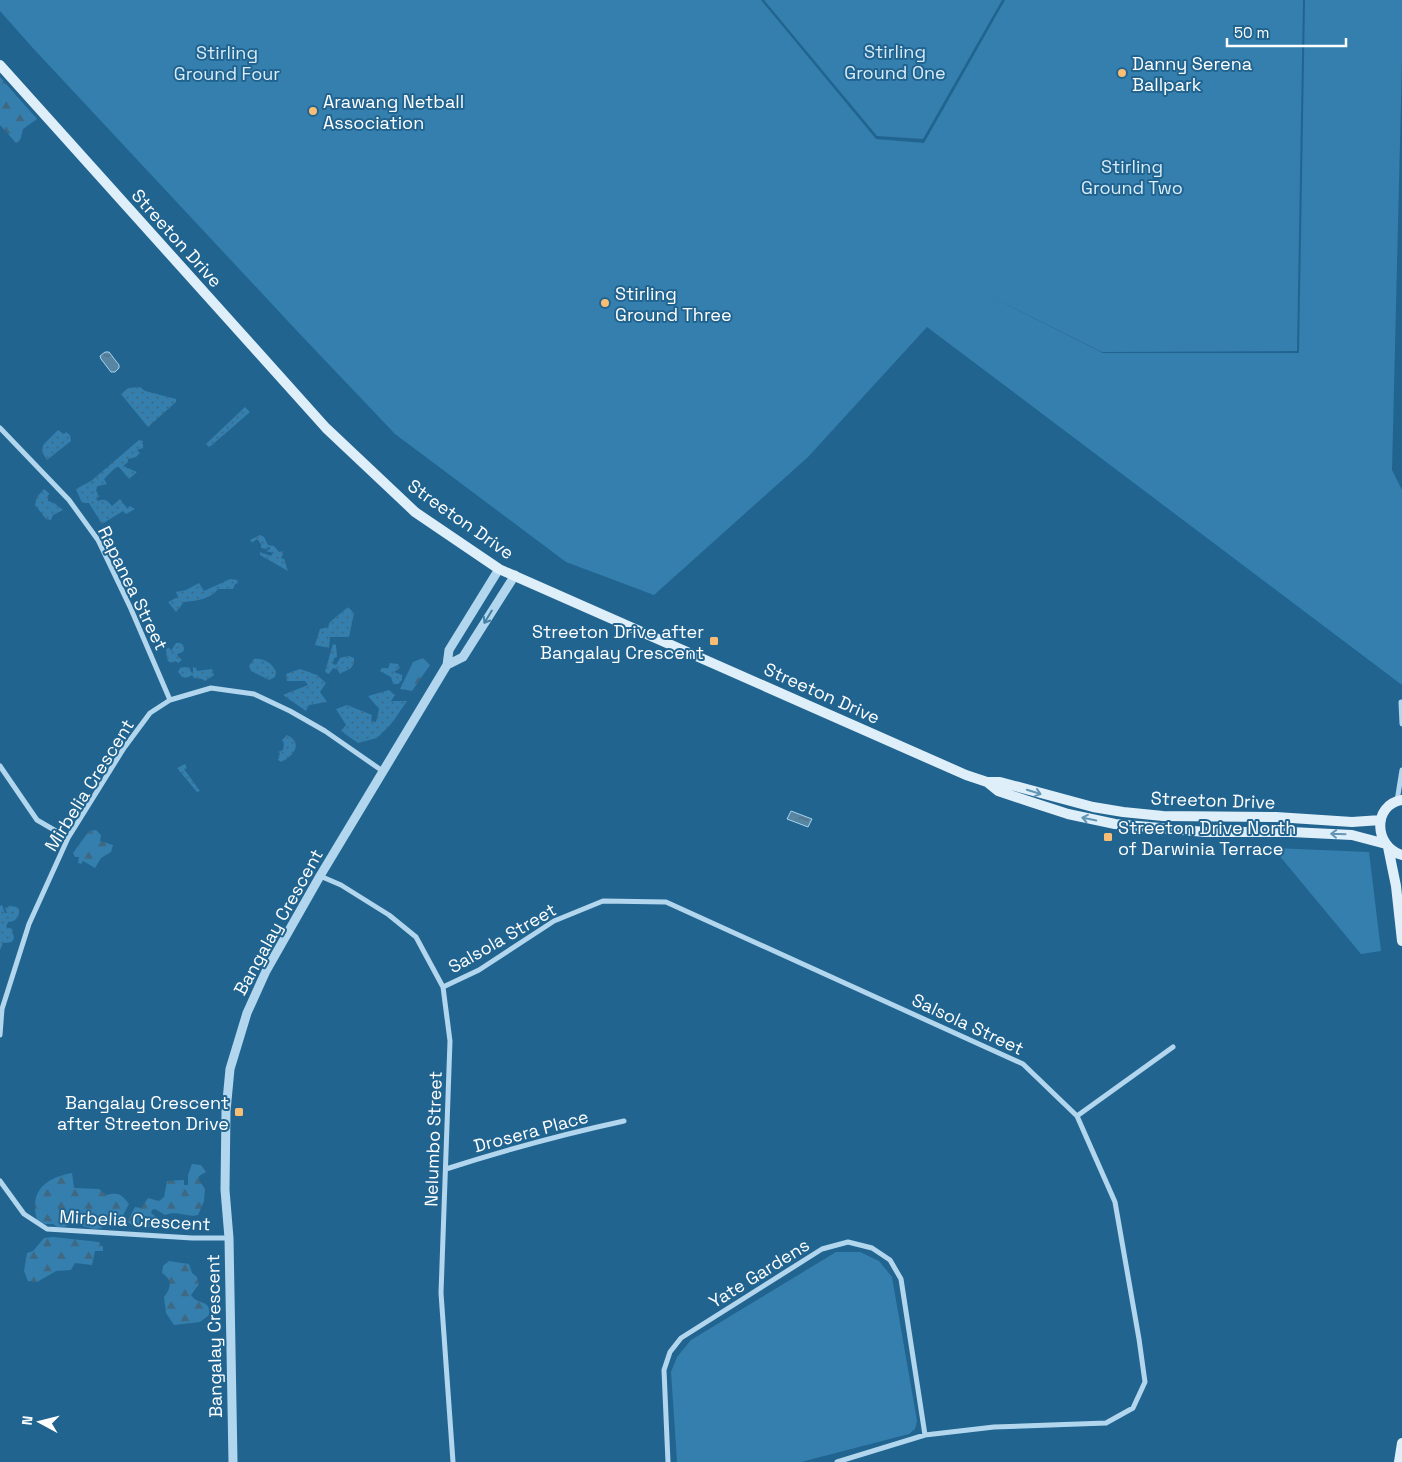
<svg xmlns="http://www.w3.org/2000/svg" width="1402" height="1462" font-family="'Space Grotesk',sans-serif">
	<defs>
		<pattern id="grass-dots" width="8" height="8" patternUnits="userSpaceOnUse" patternTransform="scale(1.25)"><rect width="8" height="8" fill="#357fae"/><path d="M2 2h.1M6 6h.1" fill="none" stroke="#3f6882" stroke-width="1.8" stroke-linecap="round"/></pattern>
		<pattern id="forest-firs" width="22" height="20" patternUnits="userSpaceOnUse" patternTransform="scale(1.25)"><rect width="22" height="20" fill="#357fae"/><path d="M5 1l3.5 6h-7zM16 11l3.5 6h-7z" fill="#3f6882"/></pattern>
		<pattern id="water-ripples" width="26" height="14" patternUnits="userSpaceOnUse" patternTransform="scale(1.25)"><rect width="26" height="14" fill="#5785a2"/><path d="M2 4q2-2 4 0t4 0M15 11q2-2 4 0t4 0" fill="none" stroke="#536e80"/></pattern>
	</defs>
	<rect width="100%" height="100%" fill="#216490"/>
	<path fill="url(#grass-dots)" d="M140 387 145 391 176 399V402L148 427 121 394 128 388Z
		M245 407 250 412 212 445 209 447 206 444Z
		M58 430 64 434 66 432 70 435 71 441 47 460 42 452 43 445Z
		M139 440 143 441V448L137 450 140 453 136 457 128 459V462L123 466 137 472 129 479 119 467 115 468 104 479 107 484 98 486 96 490 99 497 96 499 98 501C105 498 108 501 112 506L120 499 127 508 130 506 135 509 126 514 123 511 102 524 89 503H82L76 489 91 481Z
		M44 489 50 494 48 495V501L54 503 63 510 53 515 51 520 46 519 35 505 37 497Z
		M260 535 264 537 268 545 274 546 279 552 283 551V554L281 558 284 559 288 571 260 555V552L271 556 273 553 266 551 270 549V547L266 549 261 548V544L257 539 252 543 250 540Z
		M230 579 237 580 238 583 235 584 233 589H218C211 599 196 601 184 602L176 612 168 602 178 597 176 592 186 590 199 583 204 591Z
		M348 607 354 613 349 637H330L329 648 315 645 320 629 328 627 330 622Z
		M176 643H180L183 645 184 649 183 652 177 654 178 656 182 660 178 663 175 661 173 663 169 662 167 659 166 649 169 647 171 651Z
		M333 644 336 645 337 657 334 658 333 664 336 665 340 658 349 656 354 658V663L351 668 340 674 337 669 333 668 329 674 325 672Z
		M254 659C264 658 272 663 276 672L275 677 269 680 251 671 249 666Z
		M390 663 398 664 400 668 394 672 402 675V680L398 684H393L391 677 380 671 382 668H388Z
		M185 667H189L191 672H193V667L196 668 197 671 212 669 214 675 205 681 202 679 194 678 192 675 187 678 182 677 178 672 180 668Z
		M300 669 317 675 326 683 320 692 327 702 309 705 306 711 283 695 308 685 305 681H287L286 674Z
		M389 690 395 695 391 701H407L392 723 377 738 358 743 341 731 346 725 336 709 347 705 372 715 371 721 376 722 379 709 368 696Z
		M287 735C304 743 293 757 281 762L278 760 280 753 278 752 283 750 284 744 282 740Z
		M185 764 187 768 184 769 200 791 197 792 177 768Z
		M2 905 5 913H7L5 908 9 906 18 907C21 915 17 922 8 922L6 927 12 929 14 938 12 942 3 943 0 950V906Z"/>
	<path fill="url(#forest-firs)" d="M0 77 37 119 23 129 20 141 16 143 0 125Z
		M423 658 430 665 412 691 400 689 413 662Z
		M96 830 101 835 100 841 113 845 111 852 101 858 95 868 83 861 81 864 78 863 79 857H75L73 853 89 831Z
		M192 1164 201 1165 206 1172 199 1176V1180L205 1189 204 1201 198 1215C187 1218 177 1210 165 1215L155 1209 152 1210 151 1213 159 1219 165 1218 167 1220C155 1229 139 1230 127 1222L135 1207 141 1208 148 1198 159 1201 164 1197 167 1181 184 1180V1185H188V1175Z
		M72 1173 74 1188 99 1189 106 1195C119 1192 121 1194 129 1204L121 1219 113 1217C102 1234 90 1230 75 1222L64 1227H57L53 1224H45L37 1220C29 1190 46 1178 72 1173Z
		M53 1237 99 1242 103 1247V1251H95L92 1265 75 1263 71 1270 56 1271 37 1282 28 1281 24 1271 27 1253 33 1251 44 1238Z
		M169 1261 189 1264 192 1273 197 1277 199 1284 191 1295C199 1306 211 1299 209 1315L200 1322 174 1325 166 1313 164 1297C171 1288 173 1280 162 1273L163 1266Z"/>
	<path fill="#357fae" d="M0 0H761L876 139 924 143 1005 0H1303L1297 351 1102 352 982 292 1103 353H1299L1305 0H1402V60L1392 470 1402 490V685L927 327 808 457 654 595 566 562 395 434 298 332 31 46 0 11Z
		M764 0H1002L923 139 877 136Z
		M1273 848 1369 852 1381 951 1361 954Z
		M836 1252H860L879 1261 892 1277 917 1421 915 1429 909 1434 801 1462H677L671 1372 677 1357 691 1340Z"/>
	<path fill="url(#water-ripples)" stroke="#a6d3ee" d="M105 352H109L119 365V368L115 372H111L101 359 100 356Z
		M791 811 812 819 808 827 787 819Z"/>
	<g fill="none" stroke-linecap="round" stroke-linejoin="round">
		<path stroke="#b2d6ed" stroke-width="5" d="M0 428 69 500 98 540 131 609 170 700
			M1401 702 1402 724
			M0 766 37 820 68 838
			M1397 801 1402 770
			M320 876 341 885 389 915 416 937 443 987 450 1041 441 1293 453 1462
			M443 987 479 970 554 921 603 901 666 902 1023 1064 1077 1116 1115 1202 1139 1339 1145 1382 1133 1408 1106 1423 994 1427 925 1435 837 1462
			M0 1035 2 1009 29 924 68 838 124 748 150 713 170 700 211 688 254 694 290 711 325 731 384 772
			M1077 1116 1173 1047
			M446 1169C505 1150 564 1134 624 1121
			M0 1181 24 1214 47 1229 192 1238H229
			M668 1462 664 1370 670 1352 681 1338 822 1249 848 1242 872 1248 890 1260 901 1279 925 1435"/>
		<path stroke="#b2d6ed" stroke-width="9" d="M447 665 463 657 515 575
			M233 1462 229 1238 225 1190 226 1111 230 1069 247 1013 266 971 320 876 447 665 449 650 499 569"/>
		<path stroke="#deeffa" stroke-width="10" d="M0 65 326 428 415 512 499 569 966 775 987 782 998 791 1031 802 1068 814 1115 824 1205 832H1291L1352 835 1386 844
			M987 782H1000L1093 807 1123 812 1163 816 1276 817 1352 822 1381 820
			M1402 800C1372 805 1374 847 1402 855
			M1388 847 1396 886 1402 941
			M1399 1462 1402 1443"/>
	</g>
	<defs><path id="oneway-shaft" d="M-6 0H5M1.5-3L5.5 0L1.5 3" fill="none" stroke-width="1.6" stroke-linecap="round" stroke-linejoin="round" transform="scale(1.25)"/></defs>
	<use stroke="#4580a7" href="#oneway-shaft" transform="translate(488 617) rotate(121)"/>
	<g stroke="#6395b5">
		<use href="#oneway-shaft" transform="translate(1034 792) rotate(17)"/>
		<use href="#oneway-shaft" transform="translate(1089 819) rotate(-168)"/>
		<use href="#oneway-shaft" transform="translate(1338 834) rotate(-178)"/>
	</g>
	<g fill="#f9bd74" stroke="#216490" stroke-width="2">
		<circle cx="1122" cy="73" r="5"/>
		<circle cx="313" cy="111" r="5"/>
		<circle cx="605" cy="303" r="5"/>
		<rect x="709" y="636" width="10" height="10" rx="2.5"/>
		<rect x="1103" y="832" width="10" height="10" rx="2.5"/>
		<rect x="234" y="1107" width="10" height="10" rx="2.5"/>
	</g>
	<g text-anchor="middle" dominant-baseline="central" stroke-width="4" stroke-linejoin="round" paint-order="stroke">
		<g font-size="18" fill="#d8ecf9" stroke="#216490">
			<text x="895" y="51">Stirling<tspan x="895" dy="21">Ground One</tspan></text>
			<text x="227" y="52">Stirling<tspan x="227" dy="21">Ground Four</tspan></text>
			<text x="1132" y="166">Stirling<tspan x="1132" dy="21">Ground Two</tspan></text>
		</g>
		<g font-size="18" fill="#fff" stroke="#216490" text-anchor="start">
			<text x="1132" y="63">Danny Serena<tspan x="1132" dy="21">Ballpark</tspan></text>
			<text x="323" y="101">Arawang Netball<tspan x="323" dy="21">Association</tspan></text>
			<text x="615" y="293">Stirling<tspan x="615" dy="21">Ground Three</tspan></text>
			<text x="704" y="631" text-anchor="end">Streeton Drive after<tspan x="704" dy="21">Bangalay Crescent</tspan></text>
			<text x="1118" y="827">Streeton Drive North<tspan x="1118" dy="21">of Darwinia Terrace</tspan></text>
			<text x="229" y="1102" text-anchor="end">Bangalay Crescent<tspan x="229" dy="21">after Streeton Drive</tspan></text>
		</g>
		<g font-size="18" fill="#fff" stroke="#216490">
			<text transform="translate(177 238) rotate(48)">Streeton Drive</text>
			<text transform="translate(461 519) rotate(35)">Streeton Drive</text>
			<text transform="translate(133 588) rotate(64)">Rapanea Street</text>
			<text transform="translate(822 693) rotate(24)">Streeton Drive</text>
			<text transform="translate(89 785) rotate(-58)">Mirbelia Crescent</text>
			<text transform="translate(1213 800) rotate(2)">Streeton Drive</text>
			<text transform="translate(278 922) rotate(-61)">Bangalay Crescent</text>
			<text transform="translate(502 938) rotate(-30)">Salsola Street</text>
			<text transform="translate(968 1024) rotate(25)">Salsola Street</text>
			<text transform="translate(531 1131) rotate(-15)">Drosera Place</text>
			<text transform="translate(433 1139) rotate(-88)">Nelumbo Street</text>
			<text transform="translate(135 1220) rotate(3)">Mirbelia Crescent</text>
			<text transform="translate(759 1273) rotate(-32)">Yate Gardens</text>
			<text transform="translate(214 1336) rotate(-91)">Bangalay Crescent</text>
		</g>
	</g>
	<g transform="translate(40 1422) rotate(277)" stroke="#216490" stroke-width="4" paint-order="stroke">
	<path d="M0-4L9 19L0 12L-9 19Z" fill="#ffffff"/>
	<text y="-8" font-size="14" font-weight="bold" text-anchor="middle" fill="#ffffff">N</text>
	</g>
	<path d="M1227 38v8h119v-8" fill="none" stroke="#ffffff" stroke-width="2.5"/>
	<text x="1234" y="38" font-size="15" fill="#ffffff" stroke="#216490" stroke-width="4" paint-order="stroke">50 m</text>
</svg>
